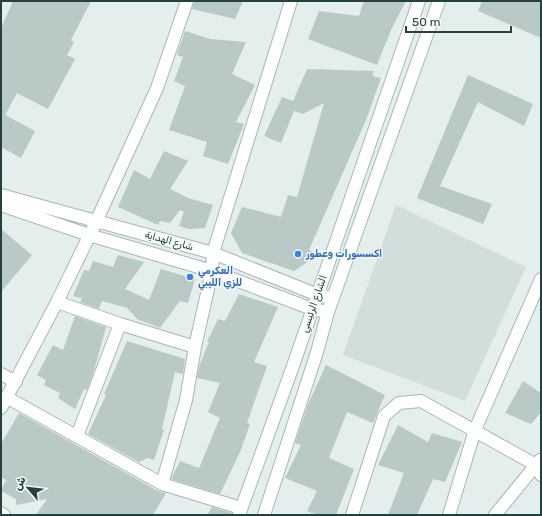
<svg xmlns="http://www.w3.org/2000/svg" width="542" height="516" font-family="Rubik,Vazirmatn,sans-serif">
	<rect width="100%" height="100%" fill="#e4eeec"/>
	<path fill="#d2dedc" d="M396 205 526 267 465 401 343 355Z"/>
	<path fill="#b9c9c6" d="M13 1H91L71 40 74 42 67 55 75 59 48 109 17 93 5 115 35 131 21 158 1 147V28Z
		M194 1H243L235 19 192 9Z
		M364 1H406L391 30 377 65 308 39 319 11 359 16Z
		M482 1H541V38L478 11Z
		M185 31 210 39 246 42 232 74 255 85 236 122 244 124 228 164 203 156 207 142 169 130 185 86 174 81 183 57 177 55Z
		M307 69 374 71 372 76 381 78 366 120 309 250 319 254 294 271 242 253 231 233 242 207 281 217 288 195 297 197 324 103 303 114 294 111 281 143 264 136 282 97 293 101Z
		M468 75 533 104 524 126 478 102 440 186 492 204 483 224 417 198Z
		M164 151 188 161 170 189 188 198 213 205 205 228 189 229 179 226 184 212 180 210 170 223 160 221 158 225 118 207 134 170 150 179Z
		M1 229 32 255 1 292Z
		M118 255 144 262 125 289 149 300 161 269 195 279 188 303 180 301 160 328 137 319 127 308 102 301 99 309 80 302 82 298 73 296 84 270 89 271 93 261 113 267Z
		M239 294 278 307 254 362 267 366 247 423 250 424 240 452 220 494 171 479 180 461 199 468 220 418 208 412 220 383 197 378 200 364 209 342H207L218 319 225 321Z
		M75 316 106 327 94 371 87 390 84 389 75 409 58 398 60 393 44 385 46 380 37 375 53 345 63 350Z
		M127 341 185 359 183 374 175 372 162 429 164 430 154 460 148 458 139 462 88 434 106 395 104 394Z
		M326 365 385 395 373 423 347 412 329 458 354 469 336 515H317L307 511 317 491 285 478 301 445 295 443 309 402Z
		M523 381 541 393V412L531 424 505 413Z
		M19 413 158 491 166 493 153 515H36L47 499 16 505V499L1 491 6 480 1 477V444Z
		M398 425 428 442 432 433 462 442 445 482 433 479 417 515H388L404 473 378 465Z
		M212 507 232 513V515H207Z"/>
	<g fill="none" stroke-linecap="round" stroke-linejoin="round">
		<defs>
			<path id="street" d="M1 195 213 253 318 295 333 298
				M1 205 89 235 212 271 312 309 328 312
				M57 302 120 324 195 347
				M1 374 16 382
				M8 398 162 484 241 508
				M1 408 57 302 96 222 157 88 187 1
				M77 436 120 324
				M162 484 186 400 195 347 212 271 213 253 291 1
				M1 513 4 515
				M352 515 384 416 399 403 421 401 536 465 541 475
				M449 515 475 430 541 279
				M495 515 540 460"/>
			<path id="secondary" d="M239 515 293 366 419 1
				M264 515 317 352 328 312 439 1"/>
		</defs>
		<use href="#street" stroke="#a6b7b5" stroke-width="14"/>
		<use href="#secondary" stroke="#a2bbb8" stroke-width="14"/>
		<use href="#street" stroke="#fff" stroke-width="12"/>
		<use href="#secondary" stroke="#fff" stroke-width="12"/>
	</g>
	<g fill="#3f7fe0" stroke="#f5faf9" stroke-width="1.5">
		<circle cx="298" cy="254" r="4"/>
		<circle cx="190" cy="277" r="4"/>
	</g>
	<g text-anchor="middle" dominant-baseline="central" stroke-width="3" stroke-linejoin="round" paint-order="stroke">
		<g font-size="10" fill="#224140" stroke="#f5faf9">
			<text transform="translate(169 241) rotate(15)">شارع الهداية</text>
			<text transform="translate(314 304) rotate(-71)">الشارع الرئيسي</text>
		</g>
		<g font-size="10" font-weight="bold" fill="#366cbe" stroke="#f5faf9" text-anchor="start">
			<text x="306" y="254">اكسسورات وعطور</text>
			<text x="198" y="271">العكرمي<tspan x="198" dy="12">للزي الليبي</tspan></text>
		</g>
	</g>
	<rect width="542" height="516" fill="none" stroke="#224140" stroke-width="4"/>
	<g transform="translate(28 488) rotate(298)" stroke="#f5faf9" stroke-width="3" paint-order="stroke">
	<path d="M0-3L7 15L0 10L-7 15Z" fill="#224140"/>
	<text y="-6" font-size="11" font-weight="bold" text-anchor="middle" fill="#224140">ش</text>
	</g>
	<path d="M406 26v6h105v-6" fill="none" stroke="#224140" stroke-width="2"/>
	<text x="412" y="26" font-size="12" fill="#224140" stroke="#f5faf9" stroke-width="3" paint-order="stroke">50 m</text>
</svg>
